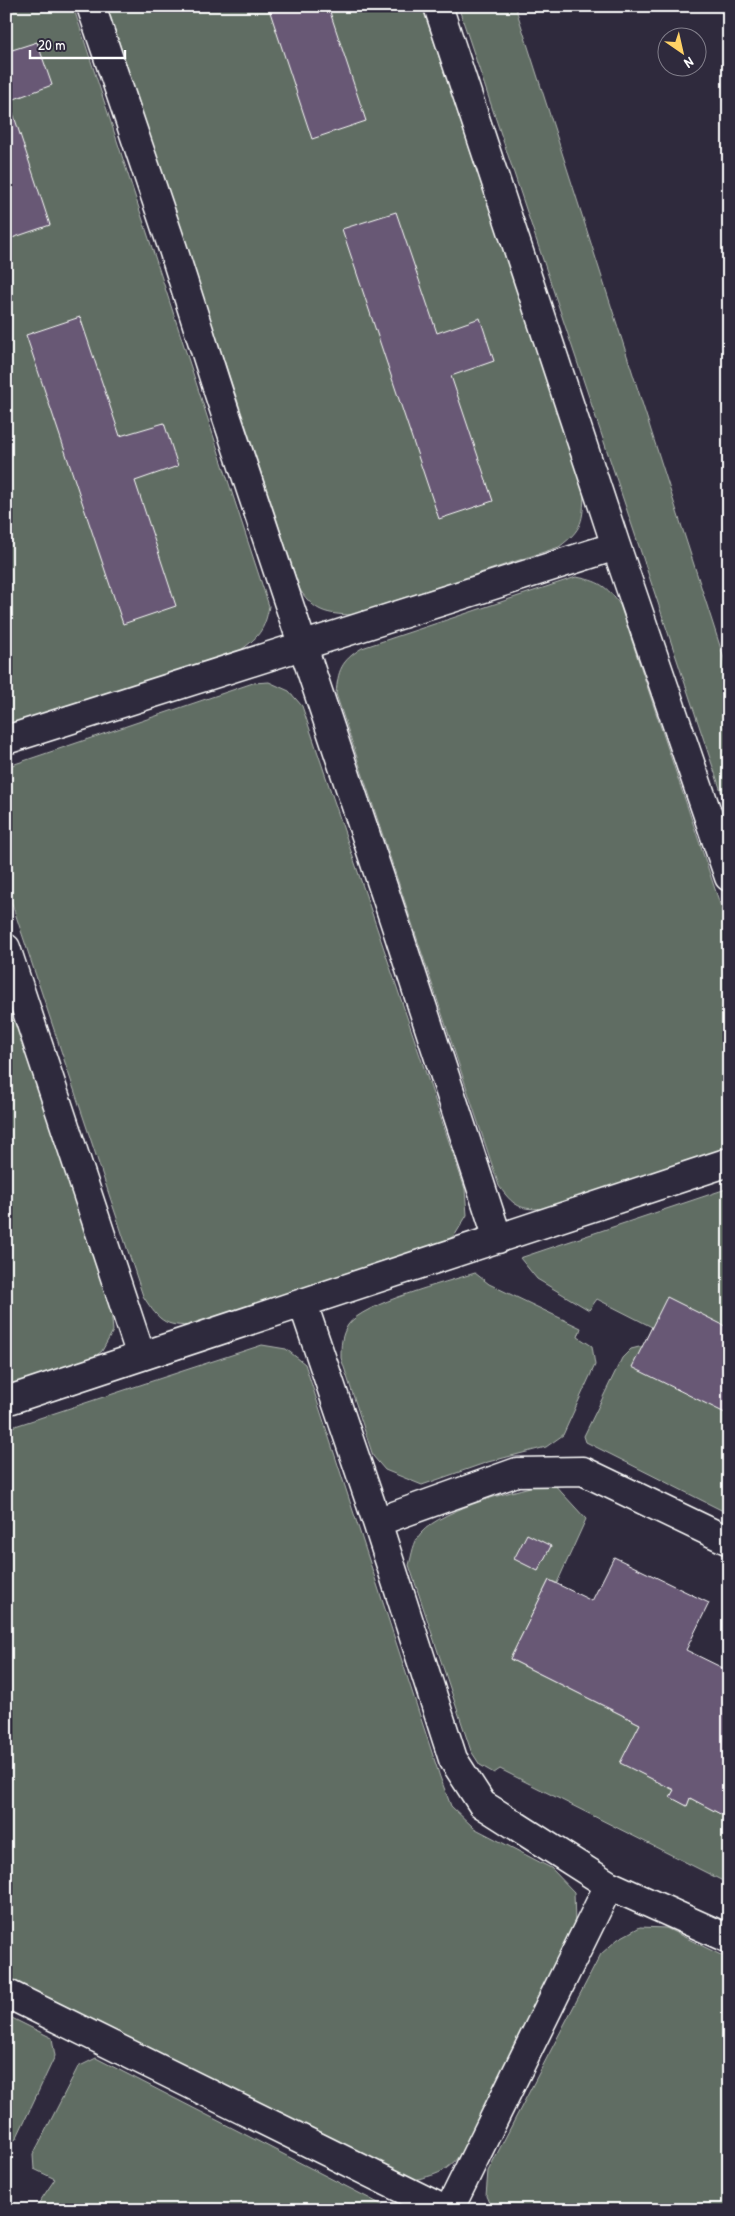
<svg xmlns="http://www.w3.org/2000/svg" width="735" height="2216" font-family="'Patrick Hand',sans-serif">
	<rect width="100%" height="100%" fill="#2f2a3d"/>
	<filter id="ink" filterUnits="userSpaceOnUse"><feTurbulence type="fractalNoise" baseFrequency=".02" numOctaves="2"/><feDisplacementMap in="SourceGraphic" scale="10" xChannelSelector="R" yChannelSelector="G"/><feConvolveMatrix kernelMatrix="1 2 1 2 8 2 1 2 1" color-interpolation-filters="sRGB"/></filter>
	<g filter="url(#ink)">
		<path fill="#606d63" stroke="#b0b6b1" d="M6 6H73L269 606C265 630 258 638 238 652L6 729Z
			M107 6H422L584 492C583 521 583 529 559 547L352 615C326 614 315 612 300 590Z
			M458 6H515L729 674V815Z
			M576 577C599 581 607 586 620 605L729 931V1149L551 1208C523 1210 516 1210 499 1186L336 694C338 670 341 661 362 648Z
			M269 682 289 691 302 706 465 1189 467 1215 455 1235 437 1247 200 1325C166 1327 161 1324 143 1296L6 886V767L253 683Z
			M6 994 111 1310 113 1331 102 1351 86 1363 6 1390Z
			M729 1188V1514L586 1442 584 1436 622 1358 631 1349 643 1346 652 1327 597 1299 589 1310 537 1279 520 1258Z
			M475 1273 489 1284 581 1328 578 1337 592 1346 595 1365 563 1435 546 1447 488 1462 422 1485 385 1470 373 1456 341 1358C341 1345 341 1336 348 1325 363 1303 447 1282 475 1273Z
			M262 1345 286 1349 305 1364 440 1777 451 1806 474 1828 551 1868 574 1892 575 1924 467 2145C450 2170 442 2174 413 2180L6 1977V1429Z
			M552 1482 586 1519 557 1583 549 1580 510 1659 640 1724 621 1763 674 1790 670 1797 687 1806 690 1798 726 1817 729 1812V1884L500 1769 494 1773 480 1765 471 1751 409 1565C412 1555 413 1542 421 1533 443 1508 519 1489 552 1482Z
			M640 1927 666 1928 729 1959V2210H492L486 2196 488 2171 601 1954 618 1939Z
			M6 2015 52 2038 55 2056 16 2139 6 2144Z
			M96 2058 392 2210H34L55 2179 34 2169 33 2155 78 2067Z"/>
		<path fill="#675974" stroke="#fff" d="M268 6H328L366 121 312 139Z
			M37 42 52 85 9 101 50 225 6 240V52Z
			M396 212 437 333 480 318 494 361 451 376 493 501 439 519 342 229Z
			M80 317 120 436 164 423 178 466 135 481 176 606 123 624 26 335Z
			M667 1297 729 1328V1415L632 1367Z
			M527 1534 551 1546 538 1571 514 1559Z
			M614 1557 709 1603 686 1650 729 1671V1812L726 1817 690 1798 687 1806 670 1797 674 1790 620 1763 640 1724 510 1659 549 1580 592 1601Z"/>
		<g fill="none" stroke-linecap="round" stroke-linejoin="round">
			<defs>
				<path id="minor" d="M91 6 173 249 219 394 396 926 498 1239
					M438 6 616 546 729 877
					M6 740 616 546
					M6 948 141 1356
					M303 1304 377 1522 453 1759 482 1804 609 1885 729 1939
					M6 1401 729 1162
					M377 1522 517 1472 583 1471 729 1541
					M6 1993 445 2210
					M449 2210 609 1885"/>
			</defs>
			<use href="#minor" stroke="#fff" stroke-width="31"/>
			<use href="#minor" stroke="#2f2a3d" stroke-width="28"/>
		</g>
	</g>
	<rect width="735" height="2216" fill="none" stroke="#2f2a3d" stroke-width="25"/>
	<rect x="12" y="12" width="710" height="2191" fill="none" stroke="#fff" stroke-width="2" filter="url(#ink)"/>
	<g transform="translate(682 52) rotate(146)"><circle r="24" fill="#2f2a3d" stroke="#827f8b"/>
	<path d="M0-4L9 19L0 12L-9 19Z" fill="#ffd166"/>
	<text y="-8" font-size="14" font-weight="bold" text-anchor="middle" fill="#ffffff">N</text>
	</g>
	<path d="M30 50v8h95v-8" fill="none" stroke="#ffffff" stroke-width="2.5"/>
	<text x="38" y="50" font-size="15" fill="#ffffff" stroke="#2f2a3d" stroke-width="4" paint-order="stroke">20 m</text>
</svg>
